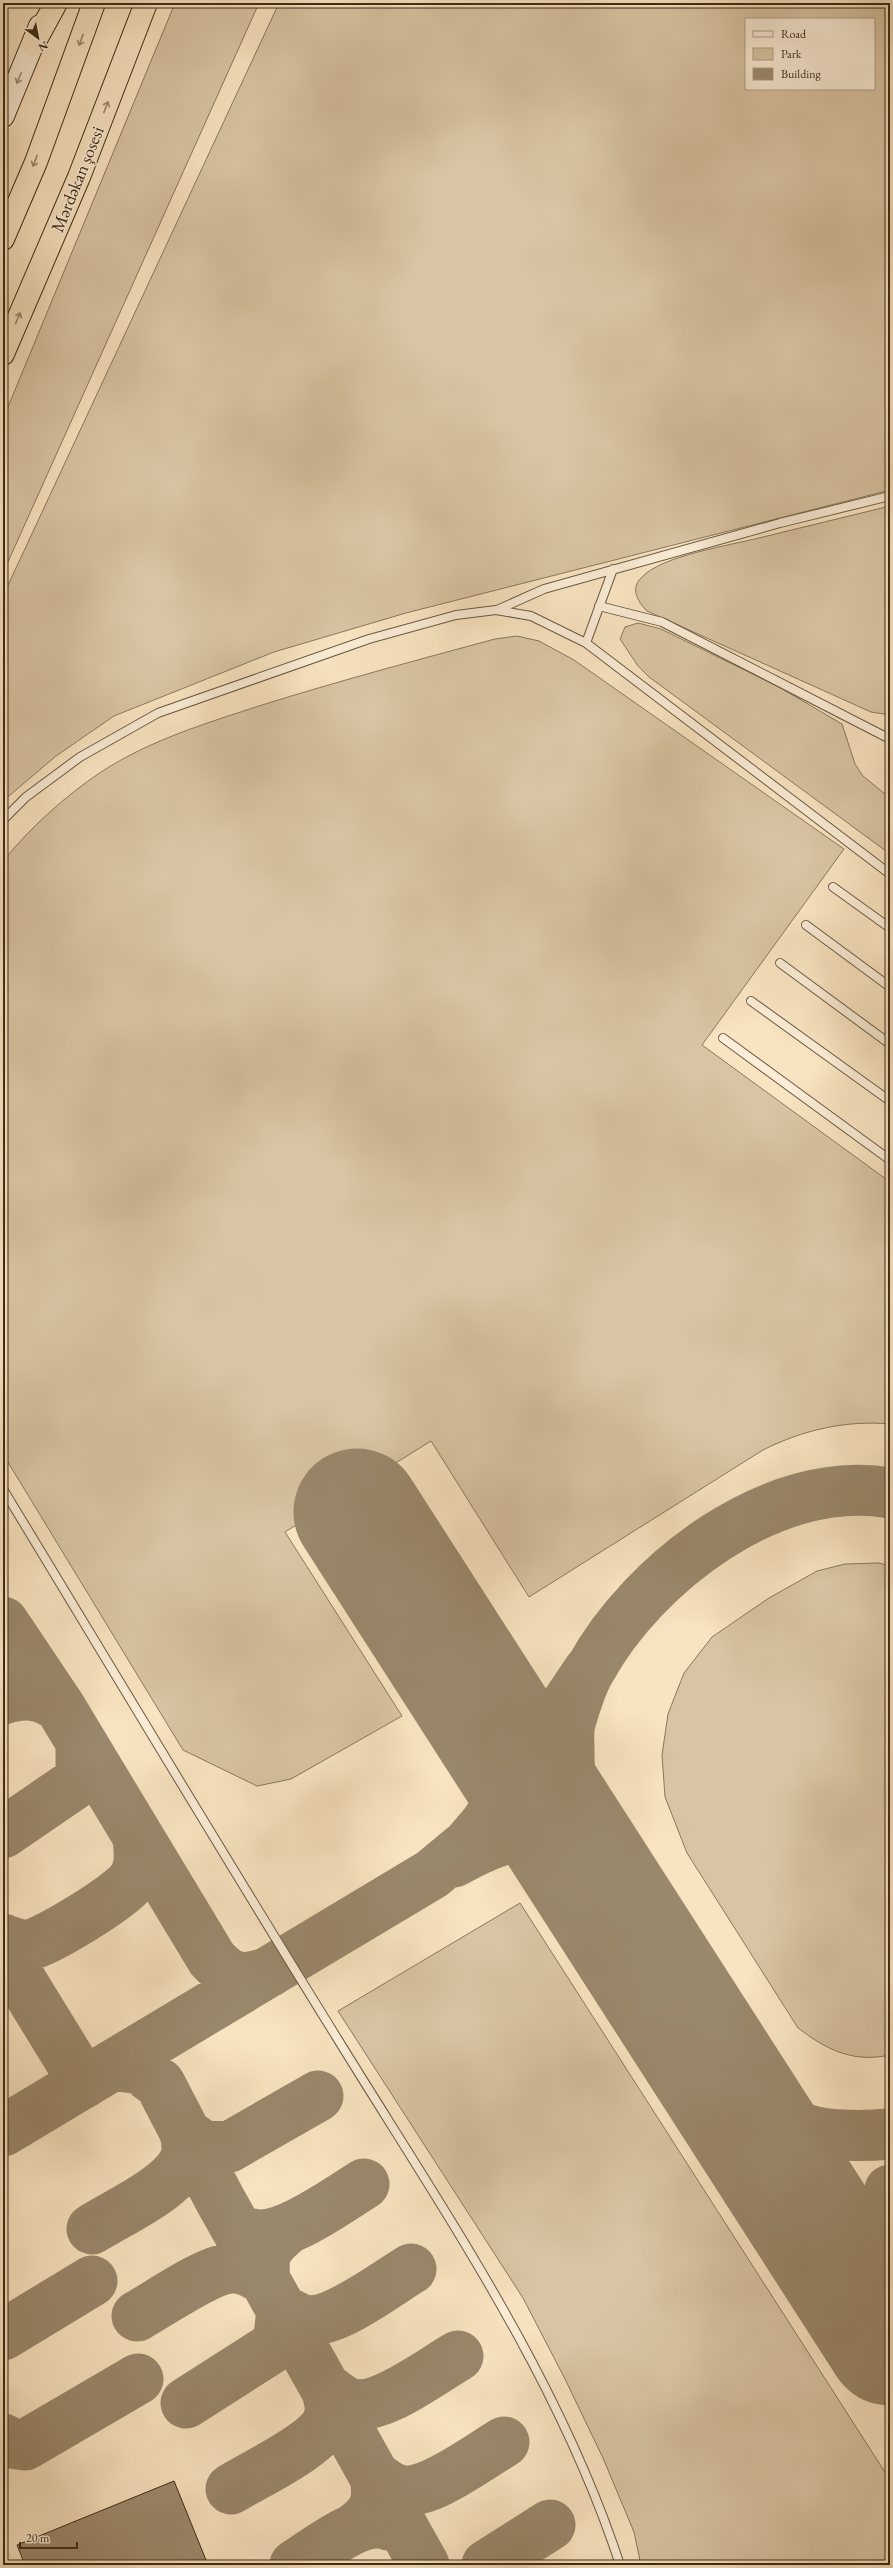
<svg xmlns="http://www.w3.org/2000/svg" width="893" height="2568" font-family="'EB Garamond',serif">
	<rect width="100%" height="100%" fill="#f9e4c1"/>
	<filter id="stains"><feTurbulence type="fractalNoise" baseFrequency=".005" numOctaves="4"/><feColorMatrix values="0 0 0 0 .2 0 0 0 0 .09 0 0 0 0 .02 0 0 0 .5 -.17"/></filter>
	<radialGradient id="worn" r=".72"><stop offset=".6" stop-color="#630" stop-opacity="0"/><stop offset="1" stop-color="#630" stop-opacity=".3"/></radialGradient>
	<path fill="#d9c5a4" stroke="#8a785e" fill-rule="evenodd" d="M175 3H259L3 573V419Z
		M279 3H890V490L406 613 274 652 114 716 56 756 3 801V596ZM746 19H874V89H746Z
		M890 506V715L871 712 647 611C637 601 630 588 642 577 661 556 731 545 759 538 803 527 846 517 890 506Z
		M638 623 661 629 779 687 842 724 855 764 863 776 890 798V854L649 677 638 666 620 639 625 627Z
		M517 636 539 641 574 660 844 849 702 1045 890 1182V1424C846 1420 803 1430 763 1450L529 1597 431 1441 285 1532 402 1716 291 1779 257 1786 183 1750 3 1454V861C32 826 64 797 101 772 150 740 207 723 262 705 339 681 417 660 495 639Z
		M879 1563 890 1566V2055C853 2063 827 2050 798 2028L687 1853 665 1797 662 1755 668 1714 684 1673 712 1637 769 1598 817 1571 845 1564Z
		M520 1903 890 2480V2565H641L634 2532 603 2458 565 2379 523 2298 338 2011Z"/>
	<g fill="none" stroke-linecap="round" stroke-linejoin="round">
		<path stroke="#9a886c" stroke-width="51" d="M3 1622 60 1707 212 1959C231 1980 243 1981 269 1972
			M3 1699C26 1692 41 1694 60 1707
			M3 1833 76 1783 81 1772V1743
			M575 1853C573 1819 569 1785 569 1750 569 1742 568 1731 570 1723 575 1706 581 1685 590 1670 643 1573 774 1472 890 1493
			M454 1862C483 1846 514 1830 548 1839 557 1841 566 1848 575 1853
			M3 1939C11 1942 20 1946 29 1945 47 1942 119 1897 131 1882 141 1869 140 1854 138 1839
			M3 1951 84 2083
			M115 2065 140 2069 160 2084 218 2196 424 2565
			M717 2074C745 2094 773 2116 805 2129 827 2137 867 2136 890 2134
			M3 2131 432 1874 467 1845 485 1824 589 1670
			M890 2190 880 2235 878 2290 890 2337
			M92 2229C119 2212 172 2189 185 2160 188 2152 187 2142 185 2133L202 2145 229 2147 318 2096
			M253 2234C283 2241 338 2200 364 2184
			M137 2316C159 2304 211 2267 234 2268 246 2268 255 2274 265 2280 262 2254 266 2247 286 2230
			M3 2335 92 2281
			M326 2388C334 2394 343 2402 352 2404 381 2411 433 2370 458 2356
			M186 2403 272 2348 279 2337 282 2310C289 2313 296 2318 304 2320 332 2326 386 2284 411 2269
			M3 2439 10 2443 25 2445 138 2379
			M231 2489C255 2474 321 2444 329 2418 332 2408 329 2398 326 2388
			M355 2528C376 2512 379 2502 375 2476 382 2481 390 2488 399 2490 427 2497 480 2456 504 2442
			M295 2565C317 2551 362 2515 388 2525
			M487 2565 550 2525"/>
		<path stroke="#9a886c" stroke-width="127" d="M357 1512 890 2342"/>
	</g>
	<path fill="#9e8b6f" stroke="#3c2b17" d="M174 2481 208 2565H25L17 2545Z"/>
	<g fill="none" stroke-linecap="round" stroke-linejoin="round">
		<defs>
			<path id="lane" d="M599 606 662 622 890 739
				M497 610 544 589 780 523 890 496
				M586 643 613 569
				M3 820 26 797 80 757 158 713 369 639 456 615 496 610 531 616 586 643 890 874
				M833 887 890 928
				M806 925 890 987
				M780 963 890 1044
				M751 1001 890 1101
				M723 1038 890 1160
				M3 1489C114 1672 224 1856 337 2038 441 2207 558 2375 620 2565"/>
			<path id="secondary" d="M3 116 40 26"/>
			<path id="highway" d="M33 45 56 3
				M3 239 36 162 94 3
				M3 354 79 177 146 3"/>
		</defs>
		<use href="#lane" stroke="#6b5942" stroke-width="10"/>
		<use href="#secondary" stroke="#3c2b17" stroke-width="24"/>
		<use href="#highway" stroke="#3c2b17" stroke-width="24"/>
		<use href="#lane" stroke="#fbedd7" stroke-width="8"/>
		<use href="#secondary" stroke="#fbedd7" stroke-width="22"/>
		<use href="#highway" stroke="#f9e4c1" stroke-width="22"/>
	</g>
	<defs><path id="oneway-shaft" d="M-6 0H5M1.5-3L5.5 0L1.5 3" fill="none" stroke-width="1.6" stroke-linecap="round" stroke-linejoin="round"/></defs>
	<g stroke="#9a886c">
		<use href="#oneway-shaft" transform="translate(81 40) rotate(110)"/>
		<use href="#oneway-shaft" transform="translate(106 107) rotate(-69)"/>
		<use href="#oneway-shaft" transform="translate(35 161) rotate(111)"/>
		<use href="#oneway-shaft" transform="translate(18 318) rotate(-67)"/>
	</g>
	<use stroke="#9c8c77" href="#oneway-shaft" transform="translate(19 78) rotate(113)"/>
	<g text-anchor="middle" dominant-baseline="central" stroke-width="3" stroke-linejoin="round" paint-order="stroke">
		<g font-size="18" fill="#3c2b17" stroke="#fbedd7">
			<text transform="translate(77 179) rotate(-68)">Mərdəkan şosesi</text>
		</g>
	</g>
	<rect width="893" height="2568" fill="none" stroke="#f9e4c1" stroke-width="16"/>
	<rect x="4" y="4" width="885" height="2560" fill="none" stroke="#3c2b17" stroke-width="2"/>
	<rect x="8" y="8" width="877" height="2552" fill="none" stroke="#3c2b17"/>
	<rect x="745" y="18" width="130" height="72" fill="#fbedd7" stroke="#af9f8a"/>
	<rect x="753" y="31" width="20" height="6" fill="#fbedd7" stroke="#af9f8a"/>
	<text x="781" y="38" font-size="12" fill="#3c2b17">Road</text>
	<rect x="753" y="48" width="20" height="12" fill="#d9c5a4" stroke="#af9f8a"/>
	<text x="781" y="58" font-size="12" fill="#3c2b17">Park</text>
	<rect x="753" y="68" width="20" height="12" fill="#9e8b6f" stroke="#af9f8a"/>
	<text x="781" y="78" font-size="12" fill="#3c2b17">Building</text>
	<g transform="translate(38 38) rotate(148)" stroke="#fbedd7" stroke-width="3" paint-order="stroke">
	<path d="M0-3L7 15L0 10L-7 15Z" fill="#3c2b17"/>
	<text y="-6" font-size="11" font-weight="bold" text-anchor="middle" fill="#3c2b17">N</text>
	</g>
	<path d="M20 2542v6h57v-6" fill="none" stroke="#3c2b17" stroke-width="2"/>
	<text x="26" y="2542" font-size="12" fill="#3c2b17" stroke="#fbedd7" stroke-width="3" paint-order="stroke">20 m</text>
	<rect width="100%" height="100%" filter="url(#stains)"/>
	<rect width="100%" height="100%" fill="url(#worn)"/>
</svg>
